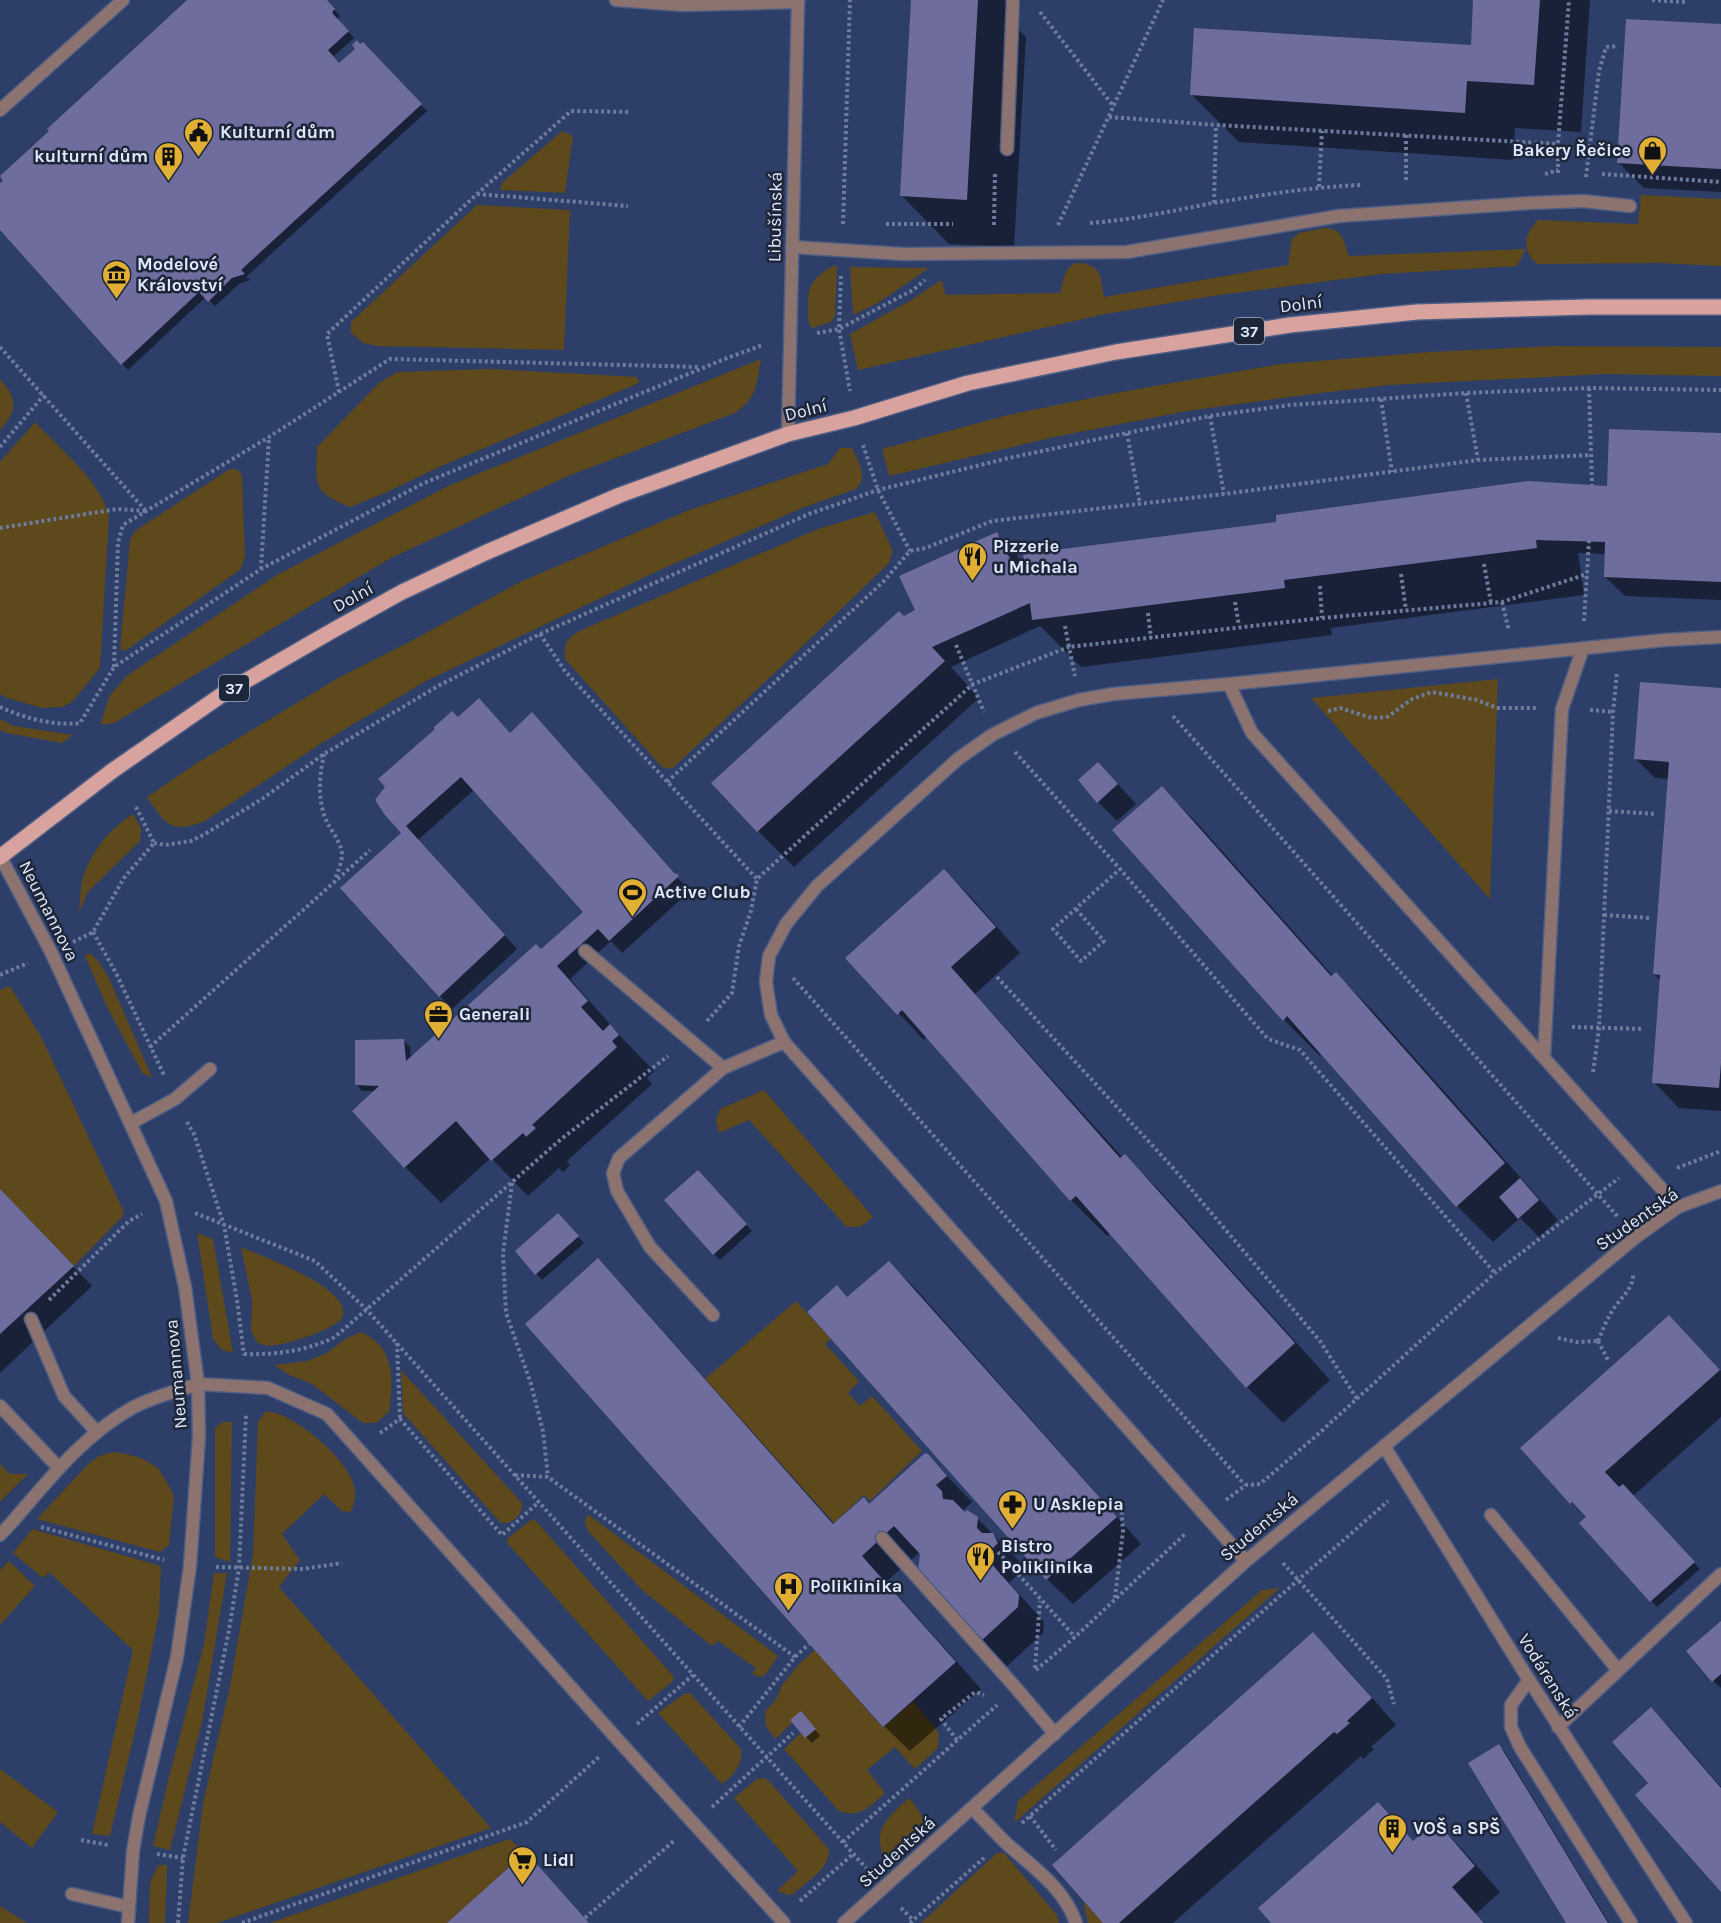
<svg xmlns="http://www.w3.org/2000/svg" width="1721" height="1923" font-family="Karla,sans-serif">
	<rect width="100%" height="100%" fill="#2d3e68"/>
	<path fill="#5d491c" d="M562 131 573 136 565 193 500 190 502 183Z
		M1641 195 1721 199V266L1658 263 1537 264C1521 250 1524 234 1538 220L1638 224Z
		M477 205 570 210 564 350 377 346 363 343 351 333V322Z
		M1324 228C1344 229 1343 240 1349 256L1526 249 1517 266 1382 274 1212 296 1105 314 858 370 850 334 913 299 941 280 946 295 1060 293C1065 271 1069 254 1095 268L1100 275 1104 297 1288 265 1292 239 1299 233Z
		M833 266H837L835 316 831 322 812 328C807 322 808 316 808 309 807 286 813 277 833 266Z
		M850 267 929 268 878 303 853 315Z
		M1552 346 1721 347V376L1605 374 1389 385 1304 395 1187 411 1059 436 889 476 882 449 1008 415 1121 392 1280 364 1430 352Z
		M761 359C756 385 758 397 735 413L568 476 391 558 114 723 100 725 110 695 128 675 277 575 448 486Z
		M491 369 637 377 639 383 439 467 385 493 350 507C312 492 316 485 317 447L379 383 397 372Z
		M0 379C18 399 18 410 0 430Z
		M35 422C58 447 103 483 109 517L100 668 72 702 62 707 42 708 7 698 0 694V462Z
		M840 448H852C858 462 869 476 856 489L802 508 662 569 426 681 320 744 205 821C170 834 167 826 147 797L197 763 338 678 413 640 522 581 689 510 828 464Z
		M236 469 242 474 245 556 241 569 125 651 120 649 130 540 135 531 228 470Z
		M875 512 893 551 889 563 783 665 674 767 668 769 662 767 565 659C563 639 570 636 586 628L818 529Z
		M1498 679 1490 899 1311 698Z
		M0 719 14 726 73 735 62 743 7 733 0 730Z
		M133 814 141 828 140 841 88 892 79 912C80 900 80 886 84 875 93 849 111 828 133 814Z
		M90 953 98 961 108 976 152 1077 143 1074 108 1009 85 956Z
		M10 986 40 1035 56 1068 124 1212 122 1217 74 1266 0 1189V990Z
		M764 1090 873 1217 860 1227H847L749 1120 719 1133 716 1120 720 1109Z
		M197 1233 213 1239 233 1353 222 1350 213 1339Z
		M241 1247C268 1259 321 1277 339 1301 342 1304 345 1314 342 1318 334 1330 278 1349 264 1345 261 1345 259 1343 256 1341L251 1330 252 1301Z
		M796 1301 831 1339 825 1344 859 1381 848 1393 860 1406 872 1396 922 1451 870 1501 864 1495 834 1523 705 1379Z
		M361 1332C396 1348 393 1379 389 1412L376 1423H363L312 1384 289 1375 274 1365 307 1361 327 1353 345 1339Z
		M401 1370 522 1503C524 1514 510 1527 500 1522L403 1413Z
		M265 1412C270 1412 274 1412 279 1414 303 1423 355 1464 355 1493 356 1499 353 1506 351 1512L342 1511 324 1494 282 1534 300 1560 279 1587 491 1828 217 1923H188L203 1804 230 1686 253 1554 258 1422Z
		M223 1422H232L230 1562 215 1557V1428Z
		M113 1452 126 1454 141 1458 158 1468 165 1479 174 1496 169 1545 160 1552 37 1519 87 1465 99 1456Z
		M0 1464 10 1474H28L0 1502Z
		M589 1515 778 1656 765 1675 760 1677 752 1674 756 1668 718 1641 712 1646 642 1590 588 1531 585 1523 586 1517Z
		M532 1519 536 1521 674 1677 672 1682 648 1701 508 1544 507 1539Z
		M32 1529 161 1566 159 1614 136 1727 110 1836 92 1834 133 1650 49 1572 43 1578 13 1553Z
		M9 1561 35 1586 0 1625V1570Z
		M214 1573H227L202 1722 170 1850 153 1846 168 1781 204 1644Z
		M1280 1588 1014 1823 1018 1801 1262 1590Z
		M815 1650 883 1728 913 1701 939 1733 938 1748 915 1769 895 1747 867 1770 885 1793C871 1806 859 1819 839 1811L784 1749 801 1733 805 1738 815 1729 802 1712 790 1720 792 1723 775 1739 766 1726 765 1712 777 1698 782 1685 801 1662Z
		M690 1693 741 1749C743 1765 734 1775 722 1784L658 1713 684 1694Z
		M0 1769 58 1812 32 1848 0 1822Z
		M764 1778 768 1780 829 1849C830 1869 806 1882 793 1894L788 1895 777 1891 798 1871 734 1798 757 1779Z
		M909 1798C914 1804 921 1812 923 1819 926 1833 896 1854 886 1863 871 1830 886 1819 909 1798Z
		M509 1839 526 1852 447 1923H270Z
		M997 1853H1004L1057 1915 1059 1923H921Z
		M158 1865H167L165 1923H149L150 1883Z
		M1083 1901 1104 1923H1088Z
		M0 1906 27 1923H0Z"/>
	<path fill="#0007" fill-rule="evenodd" d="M189 0H326L340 16 337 19 354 38 333 57 339 65 363 44 427 111 246 277 250 280 239 284 215 306 206 297 128 370 0 228V186Z
		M913 0H1021L1019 30 1026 37 1014 247 949 244 902 196Z
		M1475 0H1590L1581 132 1515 128 1513 160 1239 142 1191 94 1472 47Z
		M1721 26V192L1644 188 1619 163Z
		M1721 434V600L1625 596 1605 577 1606 554 1578 553 1584 595 1331 628 1332 635 1081 667 1040 626 951 667 979 698 794 867 758 831 917 611 996 533 1016 553 1021 564 1606 487ZM1006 555H1009L1017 572 1014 573Z
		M1721 690V1111L1679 1108 1654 1082 1661 981 1654 974 1669 779 1655 778 1636 759Z
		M458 719 510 734 691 890 622 953 611 941 570 979 622 1038 654 1071 647 1078 652 1084 567 1161 570 1165 563 1172 559 1168 528 1196 491 1158 441 1203 405 1167 376 1091H362L356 1084 404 1041 410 1047 411 1059 542 951 585 912 474 790 418 840 517 949 452 1009 440 996 403 833 386 814Z
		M1117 783 1136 804 1117 821 1098 802Z
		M1162 788 1198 824 1333 976 1336 974 1372 1010 1558 1220 1539 1237 1520 1218 1493 1242 1457 1206 1322 1053 1320 1056 1284 1020Z
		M944 871 970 896 1020 953 975 994 1123 1158 1125 1156 1161 1192 1330 1380 1283 1423 1247 1387 1111 1233 1107 1236 1071 1200 927 1036 924 1040 847 958Z
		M704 1178 752 1231 720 1260 714 1254Z
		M0 1190 92 1286 0 1373Z
		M558 1215 584 1243 542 1280 517 1252Z
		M598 1260 623 1286 835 1525 870 1505 927 1455 972 1502 962 1511 977 1518 1019 1561 1023 1569 1009 1583 1044 1622 1043 1633 1007 1666 982 1640 919 1571 921 1554 920 1552 886 1582 981 1689 910 1751 884 1726 527 1324Z
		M889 1263 915 1288 1141 1544 1073 1604 1047 1579 848 1299Z
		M1669 1317 1721 1371V1417L1633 1496 1700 1569 1657 1607 1638 1585 1587 1518 1571 1502Z
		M1721 1623V1688L1713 1681Z
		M1313 1634 1338 1659 1396 1725 1371 1747 1374 1749 1363 1759 1361 1756 1173 1923H1105Z
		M1651 1709 1670 1728 1721 1787V1890L1650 1783Z
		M807 1719 820 1736 812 1743 806 1737Z
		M1499 1746 1505 1752 1609 1923H1566L1470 1763Z
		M1378 1804 1414 1842 1436 1823 1461 1848 1500 1892 1476 1914 1485 1923H1273Z"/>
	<path fill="#6f6d9e" d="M187 0H327L335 9 332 12 333 14 349 31 328 50 339 63 355 49 352 45 357 40 360 44 363 42 422 104 241 270 245 274 232 278 208 302 199 292 121 365 0 230V183L3 181 0 176 49 131 47 129Z
		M911 0H978L967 200 900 196Z
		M1473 0H1540L1534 85 1467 81 1465 113 1190 95 1194 28 1471 45Z
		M1626 19 1721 24V169L1617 163Z
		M1609 429 1721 433V582L1604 577 1605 542 1536 540 1537 548 1284 580 1285 588 1032 620 1030 603 932 647 945 661 757 832 711 783 899 611 904 616 915 610 899 576 997 532 1013 566 1024 561 1023 554 1276 522V515L1528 481 1607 486Z
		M1640 682 1721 688V1063L1719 1088 1652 1083 1660 975 1653 974 1669 762 1634 759Z
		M479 698 510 733 532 712 675 874 676 873 679 876 609 941 598 929 557 966 588 1001 581 1007 603 1031 610 1024 619 1035 612 1041 617 1047 532 1125 536 1128 526 1137 523 1133 491 1161 456 1121 404 1168 352 1111 379 1086 355 1085V1040L404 1039 406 1061 536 944 541 949 583 912 461 777 406 826 505 935 439 997 340 888 401 833 385 815 375 800 385 787 378 779 435 729 433 728 452 711 458 717Z
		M1098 762 1118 784 1097 803 1078 780Z
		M1162 786 1331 976 1336 972 1505 1163 1456 1207 1287 1016 1283 1021 1112 830Z
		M944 869 996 927 951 967 1120 1158 1125 1154 1295 1343 1246 1388 1076 1196 1070 1201 902 1010 897 1015 845 958Z
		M698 1170 747 1224 713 1255 664 1200Z
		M1520 1178 1539 1200 1518 1219 1499 1197Z
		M0 1189 74 1266 0 1334Z
		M558 1213 579 1236 535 1275 515 1251Z
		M598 1258 833 1524 864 1497 869 1504 925 1453 928 1454 947 1476 936 1485 942 1491 943 1499 953 1500 965 1512 967 1510 978 1517 977 1528 982 1533H993L998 1543 980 1561H989L1019 1595 1018 1607 981 1641 918 1571 920 1554 894 1526 862 1556 956 1662 883 1727 525 1324Z
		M889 1261 1117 1517 1046 1580 807 1312 837 1285 847 1297Z
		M1669 1315 1720 1370 1605 1472 1619 1487 1623 1484 1695 1562 1650 1602 1579 1523 1586 1517 1572 1502 1570 1504 1520 1448Z
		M1721 1621V1674L1712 1682 1686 1651Z
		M1313 1632 1372 1698 1347 1721 1350 1723 1337 1734 1334 1732 1119 1923H1103L1052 1865Z
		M1651 1707 1721 1788V1892L1635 1795 1648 1783 1612 1742Z
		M801 1711 816 1729 805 1738 790 1720Z
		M1499 1744 1545 1819 1608 1923H1566L1496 1809 1468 1763Z
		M1378 1802 1413 1841 1436 1821 1475 1866 1452 1887 1484 1923H1271L1258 1908Z
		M526 1852 589 1923H447Z"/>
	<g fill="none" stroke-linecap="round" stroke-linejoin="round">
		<defs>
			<path id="service" d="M616 0 682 5 798 2
				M0 110 123 0
				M1007 149 1013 0
				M792 247 903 254 1127 252 1339 216 1530 203 1583 201 1630 206
				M585 951 723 1068
				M131 1123 175 1099 210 1069
				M713 1315 650 1247 617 1191 613 1173 619 1158 723 1068 784 1042
				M31 1319 64 1396 96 1431
				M198 1384 268 1388 327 1414 618 1740 784 1923
				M0 1406 59 1468
				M1491 1515 1618 1670
				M0 1535 14 1520
				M882 1538 1016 1688 1055 1734
				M1529 1680 1511 1705V1727L1520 1747 1631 1923
				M1558 1727 1721 1574
				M972 1808C983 1819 994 1831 1005 1842 1032 1867 1064 1887 1076 1923
				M72 1894 129 1907"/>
			<path id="minor" d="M788 434 798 0
				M1229 684 1252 733 1678 1207
				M0 856 51 952 166 1201 185 1287 198 1384 199 1436 190 1566 177 1657 139 1816 133 1851 128 1923
				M1544 1058 1562 709 1583 648
				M1384 1446 1529 1680 1686 1923
				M14 1520C50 1478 84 1435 132 1408 152 1397 177 1391 198 1384
				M1246 1561 784 1042 771 1015 766 982 769 956 786 924 817 886 958 759 992 735 1036 713 1079 700 1113 694 1229 684 1665 640 1721 637
				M844 1923 1246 1561 1636 1237 1678 1207 1721 1191"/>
			<path id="primary" d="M0 857 112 771 223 694 330 632 402 592 487 552 620 495 788 434 854 418 968 383 1116 352 1290 325 1417 312 1588 307H1721"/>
		</defs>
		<use href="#service" stroke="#4d5d83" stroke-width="15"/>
		<use href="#minor" stroke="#4d5d83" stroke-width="15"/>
		<use href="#primary" stroke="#4d5d83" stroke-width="18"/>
		<path stroke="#6d7b9d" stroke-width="4" stroke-dasharray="3 3" stroke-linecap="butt" d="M1652 0 1685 2V0
			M1040 12 1114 107
			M1109 117 1216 125 1558 144
			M1406 135V183
			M1558 173V144L1569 0
			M1545 174 1558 170
			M1602 174 1721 182
			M1586 177 1599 71 1606 47 1617 46
			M1319 187 1322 131
			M477 194 628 206
			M1214 203 1216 125
			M1090 223C1132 220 1172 211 1213 203 1262 195 1311 187 1361 185
			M843 224 850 0
			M886 224H953
			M994 225 995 171
			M1058 225 1163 0
			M841 276 839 329 850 391
			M817 333 839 329 913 290 925 280
			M0 347 146 511
			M1589 388 1592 485
			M339 392 327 334 477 194 571 111 630 112
			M1466 393 1478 460
			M1381 399 1392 472
			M1210 416 1224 494
			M1127 433 1140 504
			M863 445 878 490 910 551
			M0 447 44 395
			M0 528 117 509 146 511
			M1484 564 1491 603
			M261 569 269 438
			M1401 574 1406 610
			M1320 586 1322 618
			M1235 602 1239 626
			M1502 602 1509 631
			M1148 613 1151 638
			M1584 621 1589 541
			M1065 626 1069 647 1322 618 1502 602 1587 574
			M540 634 565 671 757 879
			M956 645 984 712
			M114 667 118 542 123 525 269 437 390 359 700 367
			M0 707C24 718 53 726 80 723L114 667 261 569 424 483 727 358 763 345
			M1590 710 1613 712
			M1328 711 1340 708 1372 718 1387 717 1412 699 1432 692 1477 700 1497 708H1538
			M1173 716 1618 1217
			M1015 752 1120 869 1268 1039 1300 1050 1495 1273
			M324 754C319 778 317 802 328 824 333 833 341 843 342 854 342 863 337 874 334 882
			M667 782 883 582 910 551 926 548 992 521 1224 494 1478 460 1591 455
			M136 807 154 843
			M1609 811 1656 814
			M154 843 165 845 191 841 205 834 262 799 324 754 438 686 540 634 809 514 878 490 1009 458 1127 433 1210 416 1290 405 1466 393 1589 388 1721 390
			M1076 909 1104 941 1081 961 1053 929 1120 869
			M1604 915 1650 918
			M93 932 116 973 164 1075
			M73 942 93 932 124 878 154 843
			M0 975 28 963
			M997 977 1174 1169 1320 1341 1357 1399
			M793 978 1245 1485
			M707 1021 732 993 739 946 751 911 757 879 973 684 1069 647 1075 676
			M1572 1027 1644 1029
			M150 1047 370 850
			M1593 1072 1599 1029 1613 712 1617 672
			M187 1122 194 1134 224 1225 237 1300 244 1355
			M1677 1168 1721 1151
			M512 1183 503 1254 506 1313 531 1384 543 1431 548 1477
			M195 1213 315 1261 367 1310 866 1868
			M49 1300 129 1221 142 1214
			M1558 1338 1577 1342 1598 1341
			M1598 1341C1602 1332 1605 1323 1610 1315 1616 1301 1634 1290 1633 1274
			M1598 1341 1609 1362
			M397 1343 400 1419
			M244 1354C276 1355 306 1351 335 1337L560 1140 668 1056
			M380 1433 400 1419 502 1535 539 1502
			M515 1475 548 1477 795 1657
			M1226 1500 1246 1485 1260 1484 1316 1436 1495 1273 1619 1178
			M41 1527 164 1560
			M998 1552 1075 1637
			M1283 1563 1387 1679 1394 1704
			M216 1567 303 1569 342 1563
			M1115 1598 1123 1531 1121 1503
			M1035 1668 1040 1601
			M1036 1670 1075 1637 1185 1534
			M637 1724 693 1675
			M739 1727 795 1657 809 1644
			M957 1740 941 1719 975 1692 984 1695
			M712 1807 793 1733
			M1030 1816 1056 1850
			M1022 1823 1388 1501
			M81 1840 108 1845
			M843 1842 997 1705
			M157 1854 183 1858
			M800 1901 853 1854
			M901 1908 913 1920
			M585 1918 675 1840
			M178 1923 183 1858 229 1630 239 1568 246 1414
			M242 1923 527 1822 600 1756
			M910 1923 984 1858"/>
		<use href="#service" stroke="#8d7370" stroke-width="12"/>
		<use href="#minor" stroke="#8d7370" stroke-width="12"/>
		<use href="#primary" stroke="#d8a39e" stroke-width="15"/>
	</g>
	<defs>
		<symbol id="civic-pin" viewBox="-11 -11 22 30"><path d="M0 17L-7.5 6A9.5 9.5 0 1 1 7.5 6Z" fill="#e1af34" stroke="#1e2639"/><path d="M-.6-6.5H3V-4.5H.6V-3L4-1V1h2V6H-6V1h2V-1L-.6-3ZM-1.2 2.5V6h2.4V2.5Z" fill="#111"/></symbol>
		<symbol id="shop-pin" viewBox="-11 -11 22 30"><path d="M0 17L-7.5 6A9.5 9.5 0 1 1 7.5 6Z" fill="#e1af34" stroke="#1e2639"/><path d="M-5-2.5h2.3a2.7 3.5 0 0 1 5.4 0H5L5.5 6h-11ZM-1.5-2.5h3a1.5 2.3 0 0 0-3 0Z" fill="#111"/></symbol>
		<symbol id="building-pin" viewBox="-11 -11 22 30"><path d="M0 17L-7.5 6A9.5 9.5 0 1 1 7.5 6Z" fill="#e1af34" stroke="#1e2639"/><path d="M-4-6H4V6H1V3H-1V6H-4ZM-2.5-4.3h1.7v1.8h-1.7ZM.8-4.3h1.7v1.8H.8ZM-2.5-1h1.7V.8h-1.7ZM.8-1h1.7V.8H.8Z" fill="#111"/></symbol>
		<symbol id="museum-pin" viewBox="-11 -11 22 30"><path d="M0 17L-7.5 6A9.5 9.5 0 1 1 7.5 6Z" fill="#e1af34" stroke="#1e2639"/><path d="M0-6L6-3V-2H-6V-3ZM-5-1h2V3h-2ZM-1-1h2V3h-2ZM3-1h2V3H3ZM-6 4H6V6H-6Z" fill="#111"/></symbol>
		<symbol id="restaurant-pin" viewBox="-11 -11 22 30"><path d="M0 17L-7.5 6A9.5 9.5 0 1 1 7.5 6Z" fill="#e1af34" stroke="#1e2639"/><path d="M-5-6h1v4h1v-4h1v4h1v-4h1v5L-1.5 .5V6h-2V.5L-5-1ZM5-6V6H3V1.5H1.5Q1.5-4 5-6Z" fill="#111"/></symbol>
		<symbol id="stadium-pin" viewBox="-11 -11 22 30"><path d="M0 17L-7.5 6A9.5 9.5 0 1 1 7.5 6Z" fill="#e1af34" stroke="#1e2639"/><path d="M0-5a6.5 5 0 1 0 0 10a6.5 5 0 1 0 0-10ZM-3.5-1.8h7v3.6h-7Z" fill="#111"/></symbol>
		<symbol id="office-pin" viewBox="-11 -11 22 30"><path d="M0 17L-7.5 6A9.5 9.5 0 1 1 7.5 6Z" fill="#e1af34" stroke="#1e2639"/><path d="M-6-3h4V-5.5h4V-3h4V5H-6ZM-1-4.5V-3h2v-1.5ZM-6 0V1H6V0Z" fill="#111"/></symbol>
		<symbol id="pharmacy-pin" viewBox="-11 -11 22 30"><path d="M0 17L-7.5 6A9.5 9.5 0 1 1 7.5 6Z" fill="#e1af34" stroke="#1e2639"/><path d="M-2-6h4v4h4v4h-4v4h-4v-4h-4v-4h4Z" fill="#111"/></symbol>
		<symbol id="hospital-pin" viewBox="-11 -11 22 30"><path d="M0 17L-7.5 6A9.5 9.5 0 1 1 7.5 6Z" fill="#e1af34" stroke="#1e2639"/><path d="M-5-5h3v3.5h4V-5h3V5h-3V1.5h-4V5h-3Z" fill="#111"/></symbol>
		<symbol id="supermarket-pin" viewBox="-11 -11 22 30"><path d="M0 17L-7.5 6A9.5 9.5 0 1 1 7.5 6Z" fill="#e1af34" stroke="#1e2639"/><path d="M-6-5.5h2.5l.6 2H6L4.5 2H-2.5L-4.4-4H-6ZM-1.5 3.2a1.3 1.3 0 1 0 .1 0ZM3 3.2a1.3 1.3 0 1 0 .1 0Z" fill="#111"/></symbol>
	</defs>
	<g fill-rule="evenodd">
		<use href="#civic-pin" x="182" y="116" width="33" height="45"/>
		<use href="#shop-pin" x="1636" y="134" width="33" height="45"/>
		<use href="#building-pin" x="152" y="140" width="33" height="45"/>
		<use href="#museum-pin" x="100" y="258" width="33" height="45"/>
		<use href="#restaurant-pin" x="956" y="540" width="33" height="45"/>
		<use href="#stadium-pin" x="616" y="876" width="33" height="45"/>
		<use href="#office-pin" x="422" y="998" width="33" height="45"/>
		<use href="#pharmacy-pin" x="996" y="1488" width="33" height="45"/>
		<use href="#restaurant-pin" x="964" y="1540" width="33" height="45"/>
		<use href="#hospital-pin" x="772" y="1570" width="33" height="45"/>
		<use href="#building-pin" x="1376" y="1812" width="33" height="45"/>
		<use href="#supermarket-pin" x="506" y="1844" width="33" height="45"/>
	</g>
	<g text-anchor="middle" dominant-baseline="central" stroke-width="5" stroke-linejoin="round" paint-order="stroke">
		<g fill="#1e2639" stroke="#a4aec2" stroke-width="1.5">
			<rect x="1234" y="318" width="30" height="26" rx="4.5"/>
			<rect x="219" y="675" width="30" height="26" rx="4.5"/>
		</g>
		<g font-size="16" font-weight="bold" fill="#dee8fc">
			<text x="1249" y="331">37</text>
			<text x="234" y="688">37</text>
		</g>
		<g font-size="18" font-weight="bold" fill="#dee8fc" stroke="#1e2639" text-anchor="start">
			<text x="220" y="132">Kulturní dům</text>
			<text x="1631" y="150" text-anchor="end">Bakery Řečice</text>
			<text x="148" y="156" text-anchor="end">kulturní dům</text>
			<text x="137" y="264">Modelové<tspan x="137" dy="21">Království</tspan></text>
			<text x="993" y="546">Pizzerie<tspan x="993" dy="21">u Michala</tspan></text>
			<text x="654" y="892">Active Club</text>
			<text x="459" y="1014">Generali</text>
			<text x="1033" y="1504">U Asklepia</text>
			<text x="1001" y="1546">Bistro<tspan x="1001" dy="21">Poliklinika</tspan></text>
			<text x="810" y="1586">Poliklinika</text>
			<text x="1413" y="1828">VOŠ a SPŠ</text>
			<text x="543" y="1860">Lidl</text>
		</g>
		<g font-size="18" fill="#dee8fc" stroke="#1e2639">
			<text transform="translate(775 217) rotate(-89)">Libušínská</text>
			<text transform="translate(1301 304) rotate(-7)">Dolní</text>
			<text transform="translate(806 410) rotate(-14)">Dolní</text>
			<text transform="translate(353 597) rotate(-29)">Dolní</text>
			<text transform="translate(49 911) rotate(63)">Neumannova</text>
			<text transform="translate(1637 1219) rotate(-35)">Studentská</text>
			<text transform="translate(176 1374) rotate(-95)">Neumannova</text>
			<text transform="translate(1259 1527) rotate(-40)">Studentská</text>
			<text transform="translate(1548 1676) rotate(58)">Vodárenská</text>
			<text transform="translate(897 1852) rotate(-42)">Studentská</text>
		</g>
	</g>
</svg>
